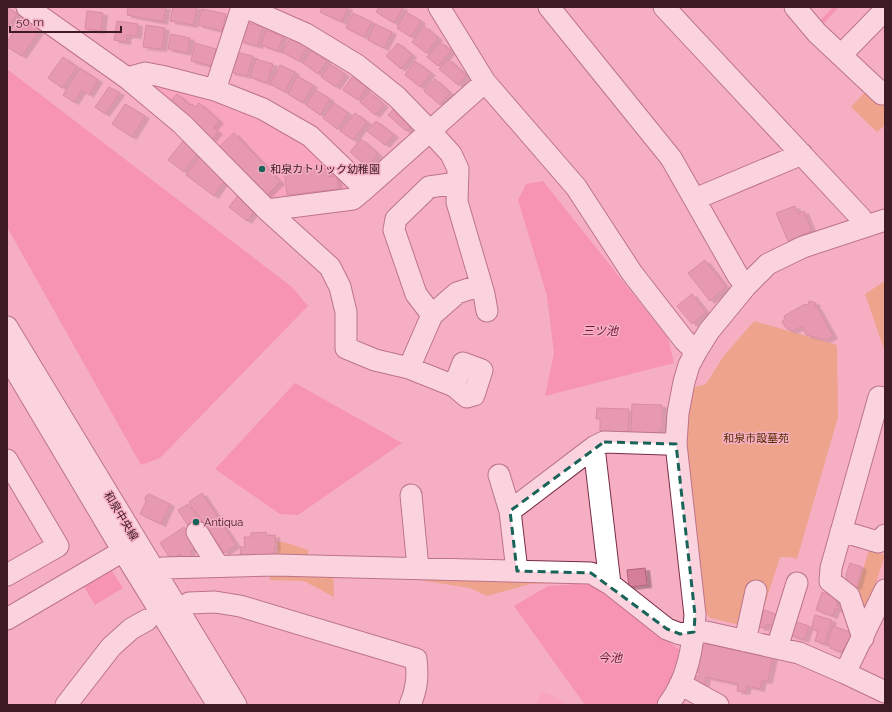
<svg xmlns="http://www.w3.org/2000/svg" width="892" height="712" font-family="Raleway,'Noto Sans JP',sans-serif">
	<defs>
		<filter id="shadow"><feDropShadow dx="4.5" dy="2.5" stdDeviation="0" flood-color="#0004"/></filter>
	</defs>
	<rect width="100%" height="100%" fill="#f6aec2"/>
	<path fill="#fa99b5" d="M155 81 213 95 292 134 351 184 347 191 273 200 263 197 152 91Z
		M542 691 559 698 566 705H536Z"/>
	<path fill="#e59549" d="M869 88 885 100V125L877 132 851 107Z
		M885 281V352L865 294Z
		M754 321 837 345 838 417 797 559 789 557H780L757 629 710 618 703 610 682 439 692 388 706 384 723 357Z
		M277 541 287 543 308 550V559H278Z
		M869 550 885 555 868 607 863 614 856 592Z
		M269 572 333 573 334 597 304 581 270 580Z
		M419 574 586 582 530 584 487 596 470 588 419 580Z"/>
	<path fill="#f5749e" d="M7 69 292 287 308 306 160 458 141 465 7 227Z
		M543 181 668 338 674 363 545 396 554 353 547 296 518 200 526 184Z
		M295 383 402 443 298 515 280 514 215 469Z
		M112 571 123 588 95 605 84 587Z
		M590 583 680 650 671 678 660 698 655 705H585L514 606 548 586Z"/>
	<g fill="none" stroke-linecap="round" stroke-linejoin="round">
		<path stroke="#f5749e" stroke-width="4.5" d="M819 25 836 7"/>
	</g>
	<path fill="#d57f98" stroke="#b4627b" filter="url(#shadow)" d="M7 7 17 14 7 28Z
		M128 7 143 8 144 7H166L163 22 127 15Z
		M173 7H197L193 25 170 21Z
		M322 7H347L348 8 342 22 320 12Z
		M379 7H402L403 8 394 23 376 12Z
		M202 9 226 14 222 31 198 25Z
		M87 11 103 13 101 31 85 29Z
		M406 12 421 21 411 37 397 28Z
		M353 13 372 22 364 37 346 28Z
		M23 18 40 30 22 56 7 47V42Z
		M117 21 138 24 137 36 127 35 126 42 114 40Z
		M245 22 263 27 258 46 240 41Z
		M375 24 392 32 384 48 368 40Z
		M146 25 165 28 162 49 143 47Z
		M424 26 438 38 426 53 412 42Z
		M266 30 283 36 278 51 261 45Z
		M171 34 190 38 187 53 168 49Z
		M291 37 307 47 299 61 282 52Z
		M440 42 451 51 438 66 427 57Z
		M195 43 216 49 212 66 191 61Z
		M398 43 412 55 401 69 386 56Z
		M311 51 327 61 318 74 303 63Z
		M236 52 253 56 247 76 230 72Z
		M63 57 77 67 62 88 48 78Z
		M256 59 273 64 267 83 250 77Z
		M448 59 466 75 458 85 439 69Z
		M415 61 431 73 420 87 405 75Z
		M330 64 345 74 336 87 321 77Z
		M280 65 295 72 285 92 270 84Z
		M80 68 98 80 89 95 82 90 74 102 63 95Z
		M297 76 313 85 303 103 288 94Z
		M352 77 367 87 358 100 343 90Z
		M435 79 450 93 440 105 424 91Z
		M109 87 120 93 105 114 95 107Z
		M316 90 330 99 320 115 306 105Z
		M369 92 384 105 375 115 360 102Z
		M177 94 190 105 192 104 196 107 199 103 219 121 213 128 218 132 212 139 169 103Z
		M334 103 348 113 337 129 323 118Z
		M125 104 145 116 132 137 112 124Z
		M398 104 416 120 406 131 388 115Z
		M355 113 367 122 353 140 340 131Z
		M376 121 394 135 385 145 367 131Z
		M234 133 280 182 266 196 219 147Z
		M187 136 202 147 184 172 168 160Z
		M361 139 378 154 367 167 350 152Z
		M199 157 227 177 214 196 186 175Z
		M310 167 311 170 328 168 329 177 337 176 338 189 287 195 284 170Z
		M243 189 261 203 247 221 229 207Z
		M795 206 798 214 804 211 812 231 788 241 776 213Z
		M705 260 726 287 710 301 688 273Z
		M692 294 706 312 692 324 677 306Z
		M809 301 816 303 815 307H817L833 336 826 340 806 335 802 326 793 331 787 329 782 322 785 318 784 316 805 304 808 305Z
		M632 404 662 405V429H660L659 433H631Z
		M597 408 629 409 628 432 600 431V419H596Z
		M202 493 236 545 224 553 195 511 194 513 200 522 190 529 178 510 188 504 192 510 193 509 189 502Z
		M149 494 170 504 161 524 140 514 146 501 145 498 146 496Z
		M184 527 197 546 190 551 192 554 184 560 180 554 171 560 160 543Z
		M266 532V536L275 535 276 548H274V557L241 558 240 547H245L244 537H251V533Z
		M850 563 862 567 857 587 847 584 848 580 846 579 847 575H846Z
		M645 568 647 585 629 587 627 570Z
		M822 592 837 597 835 601 838 602 837 605H839L837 610 835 609 833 616 816 610Z
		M764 610 779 615 775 627 766 624 765 628 759 627Z
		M815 615 832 620 825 644 815 641 818 631 811 629Z
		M794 621 809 626 804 640 790 635Z
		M833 626 850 632 849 634H851L846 649H843L842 652 830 648 831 646 827 645Z
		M706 644 773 657 768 680 766 681 762 680 760 689 747 686 745 692 737 691 738 684 706 677 705 684 695 681 696 676H699L700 673 697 672 703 646Z"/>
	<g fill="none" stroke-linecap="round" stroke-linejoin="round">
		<defs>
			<path id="minor" d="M27 7 127 78 182 124 267 210 353 199 365 189 485 82
				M241 7 254 11 306 34 357 65 397 97 430 131 451 154 458 169 457 202 484 294 487 311
				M439 7 485 82 576 187 632 273 684 340 696 352
				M549 7 671 158 738 276 746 286
				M664 7 861 218 865 226
				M795 7 817 33 882 94 885 91
				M841 55 885 10
				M127 78 145 73 161 76 215 90 263 109 310 136 365 189
				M215 90 242 7
				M695 199 802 154
				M267 210 330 267 340 287 346 312V348L375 360 409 368 454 386 467 397 474 395 482 370 463 363 454 386
				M432 315 416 294 394 230 396 219 429 187 457 183
				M7 327 236 705
				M7 356 123 551 218 705
				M409 368 432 315 457 293 481 285
				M594 447 610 584
				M7 460 58 546 7 575
				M499 475 510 511 517 571
				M411 495 418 568
				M510 511 594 447 604 442 665 444H676
				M841 531 878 542 883 538 885 535
				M197 532 218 566
				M154 571 163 568 275 565 591 573 610 584 667 629 680 634 694 632H706L799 653 845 673 885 692
				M189 603 215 602 240 606 416 659C418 676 417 689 410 705
				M7 619 123 551
				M863 638 849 596 830 581 831 568 879 397 885 398
				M745 641 756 591
				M777 648 797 583
				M845 673 885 590
				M680 684 718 705
				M66 705 111 647 131 629 147 620
				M668 705C688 679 693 647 695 615L676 444 678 413 684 382 689 365 696 352 709 331 746 286 768 264 803 247 885 220"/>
		</defs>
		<use href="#minor" stroke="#772c46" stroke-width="23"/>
		<use href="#minor" stroke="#fff" stroke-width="21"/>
	</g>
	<path d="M0 0H892V712H0ZM604 442 676 444 695 615 694 632 680 634 667 629 591 573 517 571 510 511Z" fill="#f6aec2" fill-opacity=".55" fill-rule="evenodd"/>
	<path fill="none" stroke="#196358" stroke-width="3" stroke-dasharray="8 5" stroke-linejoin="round" d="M604 442 676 444 695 615 694 632 680 634 667 629 591 573 517 571 510 511Z"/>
	<g fill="#196358" stroke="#f6aec2" stroke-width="1.5">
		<circle cx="262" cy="169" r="4"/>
		<circle cx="196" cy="522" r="4"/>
	</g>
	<g text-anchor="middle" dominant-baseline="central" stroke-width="3" stroke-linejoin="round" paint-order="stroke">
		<g font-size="11" fill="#3d1b25" stroke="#f6aec2" text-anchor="start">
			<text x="270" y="169">和泉カトリック幼稚園</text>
			<text x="204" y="522">Antiqua</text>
		</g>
		<g font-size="11" fill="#583005" stroke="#f6aec2">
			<text x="756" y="438">和泉市設墓苑</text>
		</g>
		<g font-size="11" fill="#3d1b25" stroke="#f6aec2">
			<text transform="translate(121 516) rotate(59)">和泉中央線</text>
		</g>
		<g font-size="12" font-style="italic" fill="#691938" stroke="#f6aec2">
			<text x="600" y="331">三ツ池</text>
			<text x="610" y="658">今池</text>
		</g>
	</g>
	<rect width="892" height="712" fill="none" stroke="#3d1b25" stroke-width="16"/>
	<path d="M10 26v6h111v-6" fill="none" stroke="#3d1b25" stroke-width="2"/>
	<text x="16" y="26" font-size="12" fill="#3d1b25" stroke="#f6aec2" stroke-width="3" paint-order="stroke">50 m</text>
</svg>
